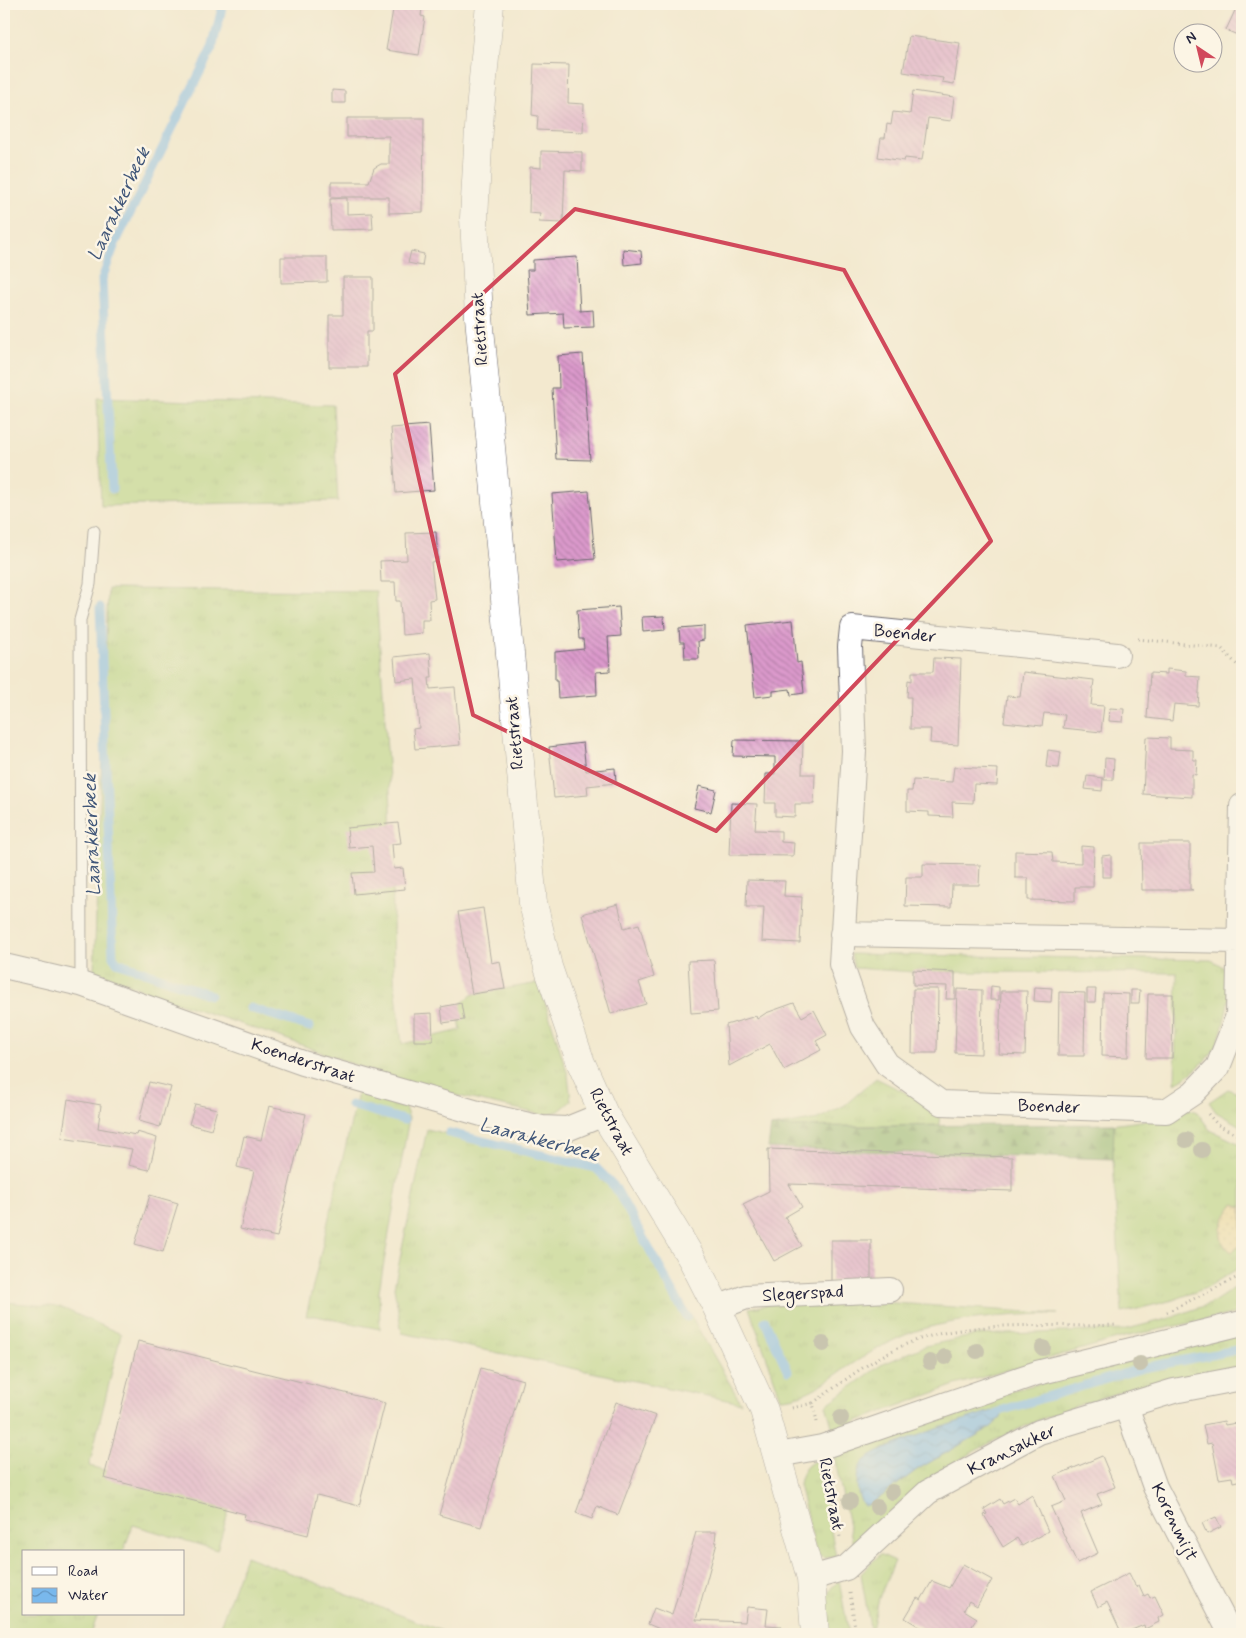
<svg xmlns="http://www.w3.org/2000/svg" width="1246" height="1638" font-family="Mynerve,sans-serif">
	<defs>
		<pattern id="grass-tufts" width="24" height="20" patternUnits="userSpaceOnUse" patternTransform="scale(1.25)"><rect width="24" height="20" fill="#afd27a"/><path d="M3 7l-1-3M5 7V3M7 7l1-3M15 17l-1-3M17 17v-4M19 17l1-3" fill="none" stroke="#96b46a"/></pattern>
		<pattern id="forest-firs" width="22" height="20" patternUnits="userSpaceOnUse" patternTransform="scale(1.25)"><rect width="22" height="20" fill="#8bb46a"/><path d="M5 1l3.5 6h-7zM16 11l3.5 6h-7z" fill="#719258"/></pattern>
		<pattern id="sand-dots" width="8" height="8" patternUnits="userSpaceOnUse" patternTransform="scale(1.25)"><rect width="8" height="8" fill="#eeda9e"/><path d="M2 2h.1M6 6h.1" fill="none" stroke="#ccbb89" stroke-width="1.8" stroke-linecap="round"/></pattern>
		<pattern id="water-waves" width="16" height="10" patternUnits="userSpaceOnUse" patternTransform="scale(1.25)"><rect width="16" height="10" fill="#79b8ec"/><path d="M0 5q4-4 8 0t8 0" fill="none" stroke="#6395c0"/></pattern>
		<pattern id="building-back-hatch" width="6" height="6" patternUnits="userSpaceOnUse" patternTransform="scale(1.25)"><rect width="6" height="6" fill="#dc9acc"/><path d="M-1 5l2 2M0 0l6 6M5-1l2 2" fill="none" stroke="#b27da7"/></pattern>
	</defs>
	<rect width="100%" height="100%" fill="#fcf5e5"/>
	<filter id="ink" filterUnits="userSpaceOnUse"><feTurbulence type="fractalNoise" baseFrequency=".02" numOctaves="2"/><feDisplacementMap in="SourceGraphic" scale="10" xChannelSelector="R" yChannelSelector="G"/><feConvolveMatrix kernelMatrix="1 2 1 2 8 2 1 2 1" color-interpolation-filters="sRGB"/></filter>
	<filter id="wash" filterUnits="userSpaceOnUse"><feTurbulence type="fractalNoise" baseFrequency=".0096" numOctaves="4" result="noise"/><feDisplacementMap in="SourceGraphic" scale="20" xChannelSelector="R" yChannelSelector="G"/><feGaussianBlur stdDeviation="1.12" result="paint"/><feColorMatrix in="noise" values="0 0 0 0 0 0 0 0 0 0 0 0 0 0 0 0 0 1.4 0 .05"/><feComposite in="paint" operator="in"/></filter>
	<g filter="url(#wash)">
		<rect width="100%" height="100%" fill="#f3e9cf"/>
		<path fill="url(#grass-tufts)" stroke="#687a5a" fill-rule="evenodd" d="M97 398 333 405 338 501 101 506Z
			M108 589 376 591 391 807 394 976 402 1044 461 1030 457 1007 473 994 539 983 568 1075 571 1101 559 1111 544 1115 409 1085 283 1038 160 997 94 970Z
			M851 954 1211 960C1219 964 1227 968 1229 978 1232 993 1222 1039 1213 1051 1202 1065 1191 1075 1175 1083L1177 973 913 972 854 968Z
			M876 1078 940 1110 939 1125 771 1127 818 1119 845 1105Z
			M360 1084 375 1100 404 1105 409 1118 379 1291 380 1329 316 1316H306Z
			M1228 1089 1242 1095V1127L1216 1112 1209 1102Z
			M1189 1109 1197 1112 1210 1130 1242 1145V1207L1233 1204 1241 1245 1242 1244V1266L1206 1288 1173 1300 1122 1313 1111 1125 1155 1119Z
			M427 1129 597 1171 627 1205 741 1403 402 1333 394 1287Z
			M1242 1283V1312L1124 1337 955 1385 833 1430 826 1405 881 1365 925 1346 977 1335 1123 1330 1167 1319 1212 1303Z
			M4 1302 60 1307 121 1334 89 1466 231 1503 217 1550 133 1525 123 1552H24V1614H98L91 1634H4Z
			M785 1302 895 1303 1058 1314C1017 1314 939 1319 903 1336 884 1344 866 1355 849 1366 827 1380 810 1397 781 1398L749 1308Z
			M1242 1334V1366C1134 1381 1012 1419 923 1484 898 1502 877 1528 854 1549L833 1451 980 1398ZM998 1409 991 1427 918 1469 871 1504 883 1449Z
			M818 1460 836 1557 824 1558 817 1555 799 1485C800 1474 806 1463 818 1460Z
			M880 1554 895 1561 879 1598 871 1634 861 1574Z
			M246 1556 450 1634H217Z
			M839 1581 849 1634H828C826 1612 819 1596 839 1581Z"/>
		<path fill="url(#forest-firs)" stroke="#566b52" d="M1114 1124 1113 1159 768 1148 771 1127Z"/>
		<path fill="url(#sand-dots)" stroke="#887e6c" d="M1234 1204 1242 1207V1244L1232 1252C1212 1240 1222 1218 1234 1204Z"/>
		<path fill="url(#water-waves)" stroke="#4e6d94" d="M998 1409 1003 1410 1001 1418 991 1427 918 1469 871 1504 864 1506C856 1496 854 1472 863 1462 876 1447 975 1416 998 1409Z"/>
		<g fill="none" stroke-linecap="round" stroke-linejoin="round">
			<path stroke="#79b8ec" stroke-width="9" d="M112 489 102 279 115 244 212 48 223 4
				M100 607 113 956 117 962 210 995
				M250 1008 310 1027
				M351 1105 404 1120
				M449 1133 596 1168 615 1187 687 1317
				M765 1321 788 1371
				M993 1415 1003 1410 1143 1368 1242 1349"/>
		</g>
		<g id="blocks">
			<path fill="url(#building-back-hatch)" d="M394 4H428L427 9 422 8 421 16 425 17 419 55 386 50Z
				M1238 4H1242V37L1226 30Z
				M909 36 960 43 954 84 942 82 943 78 903 72Z
				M534 64 569 65 568 103 584 104 583 132 537 130 538 116 532 115Z
				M332 90 345 91V103H332Z
				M913 91 954 97 951 121 928 118 922 160 905 158 904 161 878 157 881 138H885L887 124 891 125 893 112 910 114Z
				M347 118H424L423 212 389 213V197H331V182H369L374 168 381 164H389V136L347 137Z
				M541 151 582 152V171L565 170 563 223 539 222 540 214 529 213 530 167 541 168Z
				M347 198V214L372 213 373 229 331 230 330 199Z
				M623 249 641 251 642 263 624 265Z
				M411 251 424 254 422 266 408 263Z
				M281 257H327V282L281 283Z
				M577 257 580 311 593 310 594 327 564 328 563 313 530 315 527 270H533V260Z
				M343 277H373V331H367V367H329V315H343Z
				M583 354 590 460 556 459 552 388H559L558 356Z
				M429 425 434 490 396 493 391 428Z
				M589 491 595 559 557 562 552 494Z
				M436 532 438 561 431 562 435 599 429 600 430 620H422V633L402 635 400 601H396L395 582H381L380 561 407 560 406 533Z
				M619 607 621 636 608 637 610 671 596 672 597 695 558 698 557 681H555V652L584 649 583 639H579L577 610Z
				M664 616 665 630 643 632 642 617Z
				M793 620 797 663 801 662 804 693 791 695 790 689 773 691V695L755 697 747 625Z
				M704 626V640L698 641 699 659H685L684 642H680L679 628Z
				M430 653 432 678H429L430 689 455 687 460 745 415 749 413 729 419 728 415 679 396 681 394 657Z
				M934 658 961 659 958 745 930 743 931 729H910L911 697H907L908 680 912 681V672H933Z
				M1167 669 1186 671V676L1200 677 1198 706 1174 704 1172 721 1147 718 1150 673 1167 674Z
				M1023 672 1094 680 1091 705 1104 706 1101 732 1063 728 1065 715 1044 713 1042 726 1004 722 1007 696 1020 697Z
				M1110 708 1124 709 1123 722 1109 721Z
				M1146 737 1170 738V749L1193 750V760H1197L1196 775 1192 774V797L1143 794Z
				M734 740 803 741 802 774H815L814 804H795V817L775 816V803H765L766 774H775V757L733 756Z
				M583 743 586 771 615 768 616 783 587 786 588 795 554 798 549 747Z
				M1048 750 1061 752 1059 768 1046 767Z
				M1105 758 1114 759 1113 780H1104Z
				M954 767 998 769 997 785 974 784 973 803 952 802 953 817 929 816V812L907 811V791H912L913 780 952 782Z
				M1087 776 1103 778 1102 791 1085 789Z
				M699 786 716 790 711 812 694 808Z
				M731 803 757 804 755 830 781 831V842L794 843 793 856 729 855Z
				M398 823 401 843 392 844 394 869 403 868 405 889 354 894 352 873 374 872 372 846 349 848 347 828Z
				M1141 843H1190V889L1193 890H1142Z
				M1081 846 1094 847 1093 887H1075V901L1028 900V878H1015V851L1052 852 1053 862 1081 863Z
				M1111 855V877H1102V856Z
				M923 864 980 865 979 885H952L951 907 905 906 906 877H923Z
				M747 880 785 881 784 896 802 897 800 943 762 941 764 907H746Z
				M618 904 624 928 639 924 654 977 639 982 646 1004 611 1014 582 914Z
				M483 908 491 963 500 961 505 989 472 994 458 912Z
				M714 960 718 1011 691 1013 688 961Z
				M913 970 955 972V999H946L947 986 913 985Z
				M991 986 999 987V1000H990Z
				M1035 987 1052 988 1051 1002 1034 1001Z
				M913 989H938L937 1053H912Z
				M957 989 982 990 981 1054 955 1053Z
				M1087 989H1096L1095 1002H1087Z
				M1131 990H1140L1139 1003H1131Z
				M1001 991H1027L1025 1055 999 1054Z
				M1059 992 1085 993 1084 1056H1058Z
				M1103 993 1129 994 1128 1057 1102 1056Z
				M1148 994H1173L1172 1058H1146Z
				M461 1003 464 1020 443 1023 441 1007Z
				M794 1003 802 1017 814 1010 827 1035 816 1041 821 1050 784 1070 770 1044 729 1066 726 1025 756 1016 757 1019 766 1013Z
				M432 1013 433 1041H414V1014Z
				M149 1082 171 1087 160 1127 139 1121Z
				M68 1099 101 1105 98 1128 136 1135 137 1132 157 1138 149 1170 128 1165 132 1149 62 1138Z
				M195 1104 217 1109 211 1130 189 1124Z
				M269 1106 306 1114 277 1237 240 1229 254 1171 237 1167 244 1136 261 1140Z
				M768 1149 1012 1157V1191L789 1184 802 1207 785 1217 802 1246 774 1261 743 1204 769 1191Z
				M150 1195 178 1203 163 1252 135 1244Z
				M831 1240H871V1281H831Z
				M138 1341 385 1403 359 1506 317 1495 308 1535 244 1519 245 1514 104 1478Z
				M481 1368 523 1380 481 1527 439 1515Z
				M616 1402 656 1416 618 1515 597 1506 592 1519 576 1513Z
				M1224 1421 1225 1425 1242 1422V1480L1233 1482 1232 1477 1219 1479 1212 1443 1207 1444 1203 1425Z
				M1102 1456 1115 1487 1097 1494 1102 1504 1081 1513 1098 1553 1077 1563 1051 1507 1066 1501 1055 1476Z
				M1032 1495 1048 1531 1022 1546 1017 1538 1003 1547 984 1515 987 1514 984 1509 1000 1499 1003 1504 1014 1498 1018 1504Z
				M1216 1517 1221 1527 1207 1534 1202 1523Z
				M696 1532H716L715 1542H717L696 1620 745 1622 747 1607 768 1609 766 1625 782 1626 781 1634H671L648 1624 654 1608 672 1615Z
				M963 1564 992 1580 977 1606 969 1601 964 1610 977 1618 967 1634 954 1627 950 1634H923L925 1630 905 1618 917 1598 921 1600 932 1581 949 1588Z
				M1129 1573 1136 1587 1139 1585 1144 1596 1148 1594 1150 1598 1155 1596 1164 1615 1158 1618 1159 1622 1145 1629 1144 1625 1122 1634 1107 1602 1098 1607 1091 1592Z"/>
		</g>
	</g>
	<g filter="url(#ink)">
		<use href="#blocks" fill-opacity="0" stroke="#6b686f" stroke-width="1"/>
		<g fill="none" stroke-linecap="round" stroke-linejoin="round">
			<defs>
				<path id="lane" d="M81 984 80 620 90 584 94 531"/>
				<path id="street" d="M1117 655 852 628 850 647 854 751 841 964 863 1027 887 1064 941 1103 1166 1111 1193 1093 1218 1067 1238 1016 1242 806
					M842 934 1239 941
					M4 966 81 984 303 1063 485 1115 542 1128 567 1129 604 1114
					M717 1308 746 1297 890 1290
					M1126 1406 1155 1487 1231 1634
					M778 1455 822 1447 1037 1373 1242 1323
					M811 1578 846 1568 928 1492 1039 1432 1174 1391 1242 1378"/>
				<path id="secondary" d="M490 4 480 111 474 218 479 317 533 903 548 967 581 1063 604 1114 692 1259 717 1308 764 1410 811 1578 815 1634"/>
			</defs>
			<use href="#lane" stroke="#6b686f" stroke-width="13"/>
			<use href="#street" stroke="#6b686f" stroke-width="26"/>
			<use href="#secondary" stroke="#6b686f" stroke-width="29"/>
			<path stroke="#6b686f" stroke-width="3" stroke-dasharray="1 4" stroke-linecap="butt" d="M1138 639 1221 648 1242 670
				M1208 1114 1218 1125 1242 1137
				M1167 1312 1242 1275
				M813 1403C847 1379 880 1352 920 1339 984 1319 1052 1328 1117 1325
				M792 1408 813 1403 817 1422
				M827 1472 840 1537
				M850 1593 856 1634"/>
			<use href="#lane" stroke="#fff" stroke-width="11"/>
			<use href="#street" stroke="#fff" stroke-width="24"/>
			<use href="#secondary" stroke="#fff" stroke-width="28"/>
		</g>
		<g fill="#979988">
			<circle cx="1186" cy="1140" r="8"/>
			<circle cx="1202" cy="1150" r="8"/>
			<circle cx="823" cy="1344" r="8"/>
			<circle cx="1043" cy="1348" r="8"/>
			<circle cx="977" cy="1351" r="8"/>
			<circle cx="945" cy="1357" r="8"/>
			<circle cx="930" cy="1362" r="8"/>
			<circle cx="1140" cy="1364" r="8"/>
			<circle cx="841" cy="1418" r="8"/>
			<circle cx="892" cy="1492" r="8"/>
			<circle cx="850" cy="1501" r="8"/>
			<circle cx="877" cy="1507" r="8"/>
		</g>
	</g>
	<path d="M0 0H1246V1638H0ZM575 209 844 270 991 541 716 831 473 715 395 374Z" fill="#f3e9cf" fill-opacity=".55" fill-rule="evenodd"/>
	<path fill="none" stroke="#d1495b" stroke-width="4" stroke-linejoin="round" d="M575 209 844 270 991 541 716 831 473 715 395 374Z"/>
	<g text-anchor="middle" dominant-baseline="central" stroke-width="5" stroke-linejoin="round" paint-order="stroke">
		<g font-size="18" fill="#22223b" stroke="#fcf5e5">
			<text transform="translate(480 329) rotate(-94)">Rietstraat</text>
			<text transform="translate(905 634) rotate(6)">Boender</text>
			<text transform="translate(515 733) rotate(-95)">Rietstraat</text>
			<text transform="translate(303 1061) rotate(18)">Koenderstraat</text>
			<text transform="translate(1049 1107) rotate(2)">Boender</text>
			<text transform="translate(611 1122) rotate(62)">Rietstraat</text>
			<text transform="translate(803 1294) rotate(-3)">Slegerspad</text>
			<text transform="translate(1012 1450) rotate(-26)">Kransakker</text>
			<text transform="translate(831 1494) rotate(79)">Rietstraat</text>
			<text transform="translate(1174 1522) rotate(64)">Korenmijt</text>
		</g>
		<g font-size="19" font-style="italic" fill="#405679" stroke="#fcf5e5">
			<text transform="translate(119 204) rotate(-65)">Laarakkerbeek</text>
			<text transform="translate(92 835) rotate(-92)">Laarakkerbeek</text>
			<text transform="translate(539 1140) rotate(15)">Laarakkerbeek</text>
		</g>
	</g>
	<rect width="1246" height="1638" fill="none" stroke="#fcf5e5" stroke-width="20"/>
	<rect x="22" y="1550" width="162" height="65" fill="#fcf5e5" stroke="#a5a1a1"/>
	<rect x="32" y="1567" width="25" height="8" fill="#ffffff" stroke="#a5a1a1"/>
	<text x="68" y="1576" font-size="15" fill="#22223b">Road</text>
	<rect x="32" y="1588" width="25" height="15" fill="url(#water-waves)" stroke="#a5a1a1"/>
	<text x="68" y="1600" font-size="15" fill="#22223b">Water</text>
	<g transform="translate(1198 48) rotate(325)"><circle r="24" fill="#fcf5e5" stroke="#a5a1a1"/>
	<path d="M0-4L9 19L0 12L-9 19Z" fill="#d1495b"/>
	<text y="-8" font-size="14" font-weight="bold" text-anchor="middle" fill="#22223b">N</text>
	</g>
</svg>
